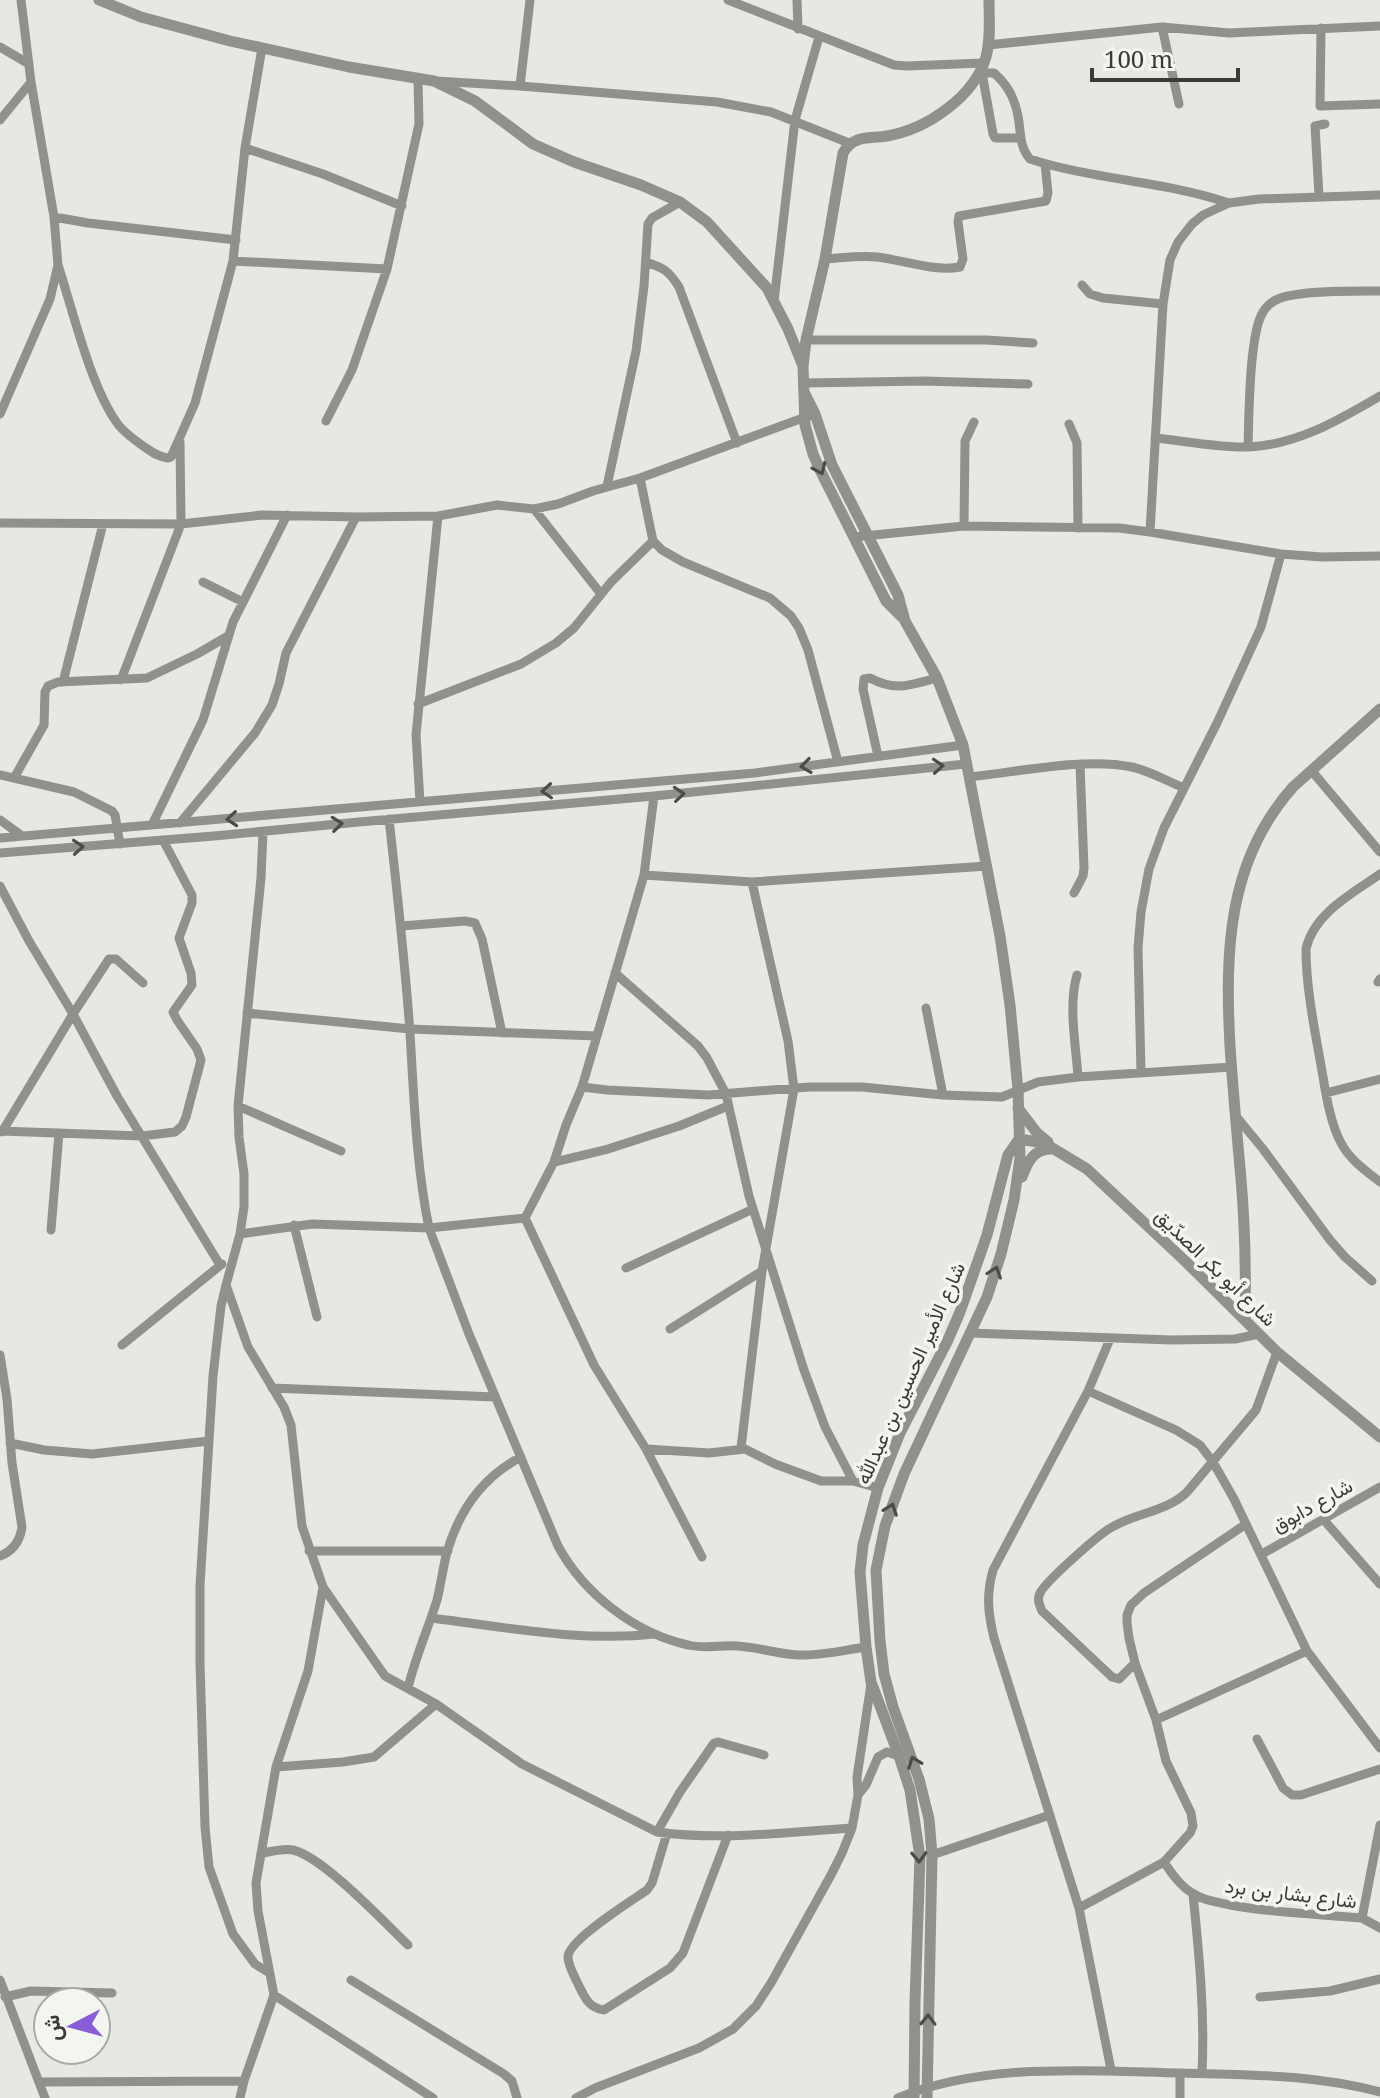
<svg xmlns="http://www.w3.org/2000/svg" width="1380" height="2098" font-family="'Noto Serif',Vazirmatn,serif">
	<rect width="100%" height="100%" fill="#e5e9e1"/>
	<g fill="none" stroke-linecap="round" stroke-linejoin="round">
		<path stroke="#8f918d" stroke-width="9" d="M728 0 894 65 907 66 983 63 982 73 993 134 995 138H1020
			M797 0 798 29
			M1162 27 1179 104
			M1321 28 1320 106 1380 104
			M988 45 1162 27 1229 33 1380 26
			M0 47 29 64
			M982 73H994C1007 84 1015 99 1018 116 1021 131 1019 147 1030 159 1094 180 1164 181 1229 203
			M436 81 520 86 717 102 771 112 849 143
			M31 82 54 217 88 223 236 240
			M520 86 530 0
			M0 120 31 82 21 0
			M245 148 323 174 402 206
			M1319 196 1315 126 1325 124
			M825 259C842 258 860 255 877 257 904 260 933 272 960 267L963 259 958 222 959 216 1046 201 1048 193 1045 164
			M233 261 387 269
			M646 262C664 268 669 271 679 287L737 443
			M58 265C73 311 90 385 117 423 124 433 136 441 146 448 153 453 159 457 168 458L171 457 195 403 233 261 245 148 262 48
			M1082 285 1090 294 1103 298 1163 304
			M774 301 795 120 819 37
			M806 340H986L1033 343
			M805 383 924 381 1028 384
			M0 414 50 299 58 265 54 217
			M326 421 352 370 387 269 419 124 418 78
			M1069 424 1077 443 1078 528
			M1155 438C1184 441 1221 448 1248 447 1297 445 1339 420 1380 396
			M1248 447C1249 418 1249 334 1263 312 1265 308 1271 302 1276 300 1294 290 1357 291 1380 291
			M640 478 653 541 662 550 683 562 770 598 791 616 799 628 808 650 838 762
			M607 486 636 351 644 286 648 224 652 218 680 202
			M534 509 601 594
			M0 523 181 524 262 515 356 517 438 516 497 505 534 509 558 504 593 491 640 478 811 415
			M964 526 965 441 974 422
			M1150 532 1163 304 1170 260 1178 242 1192 224 1203 215 1229 203 1259 199 1380 195
			M854 537 964 526 1119 528 1150 532 1281 554 1322 557 1380 556
			M203 582 243 602
			M121 680 181 524 180 442
			M63 682 103 524
			M418 704 521 664 556 643 574 628 611 582 653 541
			M878 756 863 689 864 679 870 678C896 692 910 685 937 678
			M1311 770 1380 852
			M0 775 74 792 112 811 115 815 120 844
			M969 777C1018 772 1085 757 1132 767 1150 771 1167 781 1184 788
			M14 778 44 725 45 692 48 686 58 682 147 678 197 654 228 636
			M654 796 644 875 582 1087 607 1090 708 1095 809 1087H862L943 1095 1002 1097 1038 1082 1078 1077 1232 1067
			M420 802 416 735 438 516
			M389 819C397 890 405 961 410 1033 414 1098 416 1164 429 1228L525 1218
			M0 820 22 836
			M180 823 255 733 272 705 279 684 286 653 356 517
			M152 825 203 720 233 622 287 515
			M263 832 261 878 238 1106 239 1137 244 1174V1207L240 1234 226 1285 248 1347 284 1407 291 1425 302 1526 323 1587 308 1671 276 1767 256 1883 258 1911 274 1995
			M0 838 755 773 963 745
			M0 853 214 836 359 822 654 796 966 764
			M1380 874C1352 894 1314 913 1306 949 1306 989 1315 1031 1322 1071 1326 1095 1330 1122 1341 1143 1350 1160 1366 1171 1380 1182
			M644 875 752 882 987 866
			M0 886 29 941 73 1014 117 1096 220 1265
			M1074 893 1083 876 1084 868 1080 764
			M401 926 465 921 475 923 482 939 502 1033
			M615 973 698 1046 707 1058 726 1094 749 1196 804 1370 825 1427 853 1481
			M1077 975C1068 1005 1076 1046 1078 1077
			M1378 982 1380 979
			M926 1008 943 1095
			M247 1013 410 1029 597 1036
			M1141 1072 1138 948 1141 912 1149 869 1164 828 1217 723 1261 627 1281 554
			M1326 1093 1380 1079
			M238 1106 341 1151
			M1235 1115 1263 1149 1330 1240 1345 1257 1372 1281
			M0 1131 142 1136 175 1132 182 1126 186 1117 201 1060 197 1049 177 1020 173 1012 192 985 191 973 179 938 192 903V895L163 840
			M2 1132 73 1014 109 959H116L143 983
			M554 1162 608 1149 679 1126 728 1106
			M525 1218 594 1365 646 1449 702 1557
			M525 1218 554 1162 566 1125 582 1087
			M294 1225 317 1317
			M51 1230 59 1133
			M240 1234 312 1224 429 1228 469 1334 558 1546C584 1594 635 1633 688 1645 704 1649 721 1645 737 1646 758 1647 777 1654 798 1655 820 1656 844 1650 866 1647
			M626 1268 753 1209
			M226 1285 221 1306 213 1376 200 1585V1663L205 1827 209 1867 233 1934 255 1964 268 1972
			M670 1329 762 1271
			M970 1333 1172 1340 1235 1339 1259 1334
			M1110 1339 1088 1391 993 1570C986 1595 988 1613 994 1638L1079 1908 1111 2070
			M122 1345 222 1264
			M0 1355 7 1399 12 1463 22 1527C20 1541 13 1551 0 1556
			M272 1388 495 1397
			M1088 1391 1176 1430 1200 1445 1213 1462 1234 1499 1307 1651 1380 1748
			M10 1443 44 1450 92 1454 209 1441
			M741 1448 762 1271 794 1089 788 1041 752 882
			M646 1449 709 1453 745 1449 775 1464 821 1481H853L878 1488
			M1323 1519 1380 1584
			M309 1551H448
			M1262 1554 1380 1487
			M323 1587 385 1676 436 1704 522 1764 657 1832
			M431 1618C504 1627 580 1642 654 1634
			M1135 1663 1119 1679 1112 1677 1042 1611C1039 1604 1037 1599 1040 1593 1046 1581 1101 1532 1114 1526 1137 1513 1168 1511 1187 1492L1256 1410 1277 1352
			M408 1688C415 1658 428 1629 437 1600 441 1584 443 1567 447 1552 459 1511 483 1477 521 1457
			M1156 1720 1307 1651
			M1257 1739 1283 1788 1292 1795H1301L1380 1769
			M764 1755 718 1742 714 1743 680 1792 657 1832C721 1841 788 1832 852 1828
			M276 1767 343 1762 374 1757 436 1704
			M858 1795 866 1785 878 1757 887 1752 899 1756
			M667 1833 652 1883 647 1890C631 1901 568 1940 568 1957 568 1966 575 1977 579 1986 585 1998 589 2008 604 2010L670 1968 683 1953 728 1835
			M262 1853C271 1852 283 1848 293 1850 323 1857 383 1921 408 1945
			M932 1855 1050 1815
			M1164 1862C1172 1874 1181 1887 1194 1894 1204 1901 1218 1902 1230 1905 1273 1913 1318 1914 1362 1918L1380 1928
			M1193 1894C1199 1954 1205 2013 1202 2073
			M1079 1908 1164 1862 1190 1833 1193 1826 1191 1813 1166 1761 1156 1720 1135 1663 1129 1638 1127 1623V1615L1131 1605 1144 1593 1246 1524
			M1362 1918 1380 1825
			M0 1980 45 2098
			M351 1980 504 2074 512 2081 517 2098
			M5 1997 31 1991 112 1993
			M1260 1997 1330 1991 1380 1979
			M40 2082 244 2081
			M240 2098 244 2081 274 1995 433 2098
			M576 2098 595 2088 699 2048 733 2029 756 2006 771 1983 831 1875 842 1853 852 1828 858 1795 857 1777 871 1684
			M898 2098C986 2062 1088 2071 1181 2073 1250 2075 1312 2074 1380 2092
			M1180 2098V2073"/>
		<path stroke="#8f918d" stroke-width="11" d="M99 0 141 17 230 41 349 67 434 81 475 101 533 144 574 162 641 185 680 202 707 222 767 288 788 329 803 366
			M805 394 815 414 832 465 898 595 905 621 937 678 963 745 1000 936 1010 1005 1018 1090 1020 1158 1014 1200 1001 1254 987 1297 904 1474 885 1526 876 1570 880 1641 884 1674 893 1707 919 1779 929 1819 932 1855 927 2098
			M902 617 886 601 821 472 813 454 805 425 803 366 806 340 825 259 843 153C853 135 868 139 887 136 927 129 974 97 986 57 991 39 989 18 989 0
			M1018 1108 1037 1133 1048 1142
			M1019 1139 1044 1143 1087 1169 1184 1260 1277 1352 1380 1437
			M1022 1177C1028 1161 1034 1148 1053 1149
			M1245 1319C1246 1272 1245 1226 1241 1179 1237 1135 1233 1090 1230 1046 1225 952 1227 861 1293 787L1380 709
			M914 2098 915 2002 920 1857 910 1790 899 1756 871 1682 866 1647 860 1572 863 1545 878 1488 900 1433 947 1342 960 1312 987 1235 1008 1155 1019 1139"/>
	</g>
	<defs><path id="oneway-chevron" d="M-2-3.5L2.5 0L-2 3.5" fill="none" stroke-width="1.6" stroke-linecap="round" stroke-linejoin="round" transform="scale(2)"/></defs>
	<g stroke="#4b4c49">
		<use href="#oneway-chevron" transform="translate(820 469) rotate(66)"/>
		<use href="#oneway-chevron" transform="translate(806 766) rotate(172)"/>
		<use href="#oneway-chevron" transform="translate(938 766) rotate(-4)"/>
		<use href="#oneway-chevron" transform="translate(547 791) rotate(176)"/>
		<use href="#oneway-chevron" transform="translate(679 794) rotate(-5)"/>
		<use href="#oneway-chevron" transform="translate(232 819) rotate(175)"/>
		<use href="#oneway-chevron" transform="translate(337 824) rotate(-6)"/>
		<use href="#oneway-chevron" transform="translate(78 847) rotate(-4)"/>
		<use href="#oneway-chevron" transform="translate(995 1272) rotate(-71)"/>
		<use href="#oneway-chevron" transform="translate(891 1509) rotate(-70)"/>
		<use href="#oneway-chevron" transform="translate(914 1762) rotate(-110)"/>
		<use href="#oneway-chevron" transform="translate(919 1857) rotate(88)"/>
		<use href="#oneway-chevron" transform="translate(928 2020) rotate(-89)"/>
	</g>
	<g text-anchor="middle" dominant-baseline="central" stroke-width="7" stroke-linejoin="round" paint-order="stroke">
		<g font-size="20" fill="#3a3b38" stroke="#f2f6ee">
			<text transform="translate(1216 1267) rotate(44)">شارع أبو بكر الصدّيق</text>
			<text transform="translate(910 1373) rotate(-66)">شارع الأمير الحسين بن عبدالله</text>
			<text transform="translate(1312 1505) rotate(-29)">شارع دابوق</text>
			<text transform="translate(1291 1893) rotate(7)">شارع بشار بن برد</text>
		</g>
	</g>
	<g transform="translate(72 2026) rotate(264)"><circle r="38" fill="#f2f6ee" stroke="#a8aba5" stroke-width="2"/>
	<path d="M0-6L14 30L0 20L-14 30Z" fill="#885dd7"/>
	<text y="-12" font-size="22" font-weight="bold" text-anchor="middle" fill="#3a3b38">ش</text>
	</g>
	<path d="M1092 68v12h146v-12" fill="none" stroke="#3a3b38" stroke-width="4"/>
	<text x="1104" y="68" font-size="24" fill="#3a3b38" stroke="#f2f6ee" stroke-width="6" paint-order="stroke">100 m</text>
</svg>
